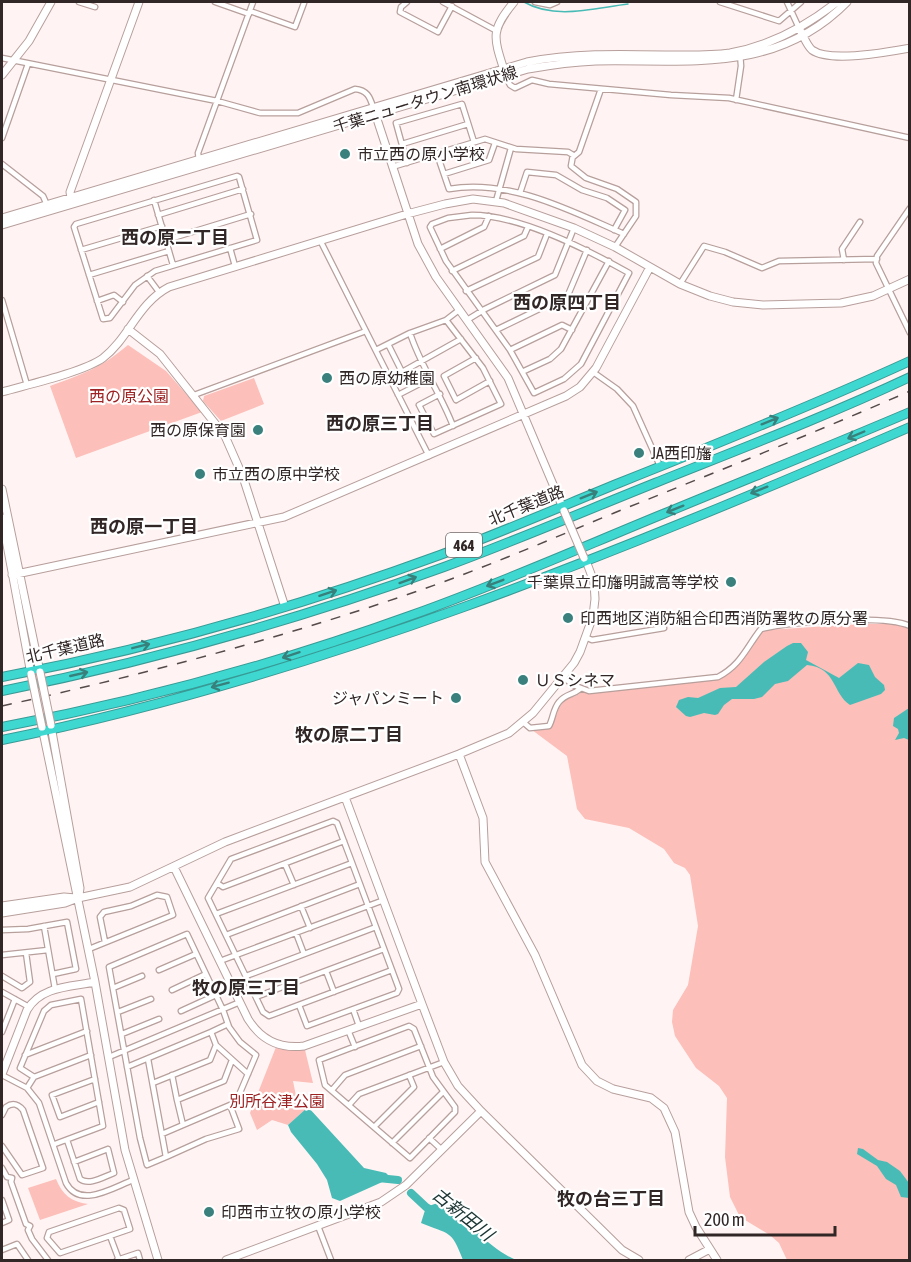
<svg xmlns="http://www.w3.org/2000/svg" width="911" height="1262" font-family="'Asap Condensed','Noto Sans JP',sans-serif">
	<rect width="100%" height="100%" fill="#fff4f3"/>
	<path fill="#fcbfb9" d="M128 345 166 371 202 412 76 458 50 386C83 374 101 368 128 345Z
		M254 378 264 404 221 421 203 401 204 396Z
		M860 624H896L909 629V1260H787L779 1243 770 1235 740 1217 730 1197 725 1157 727 1098 719 1086 696 1068 675 1036 672 1022 673 1010 688 985 698 926 690 875 685 868 674 863 664 849 629 828 585 819 577 809 567 756 532 730 549 728C557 720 556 709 564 701 569 696 576 698 581 692L591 693 720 677C747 667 748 637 766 630Z
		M276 1047 286 1050H305L313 1083 293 1081 296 1096 308 1107 288 1125 272 1120 257 1130 250 1113Z
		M56 1179C62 1194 71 1202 88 1204L40 1220 28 1188Z"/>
	<path fill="#48bbb6" d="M793 643H801L808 652 806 660 839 678 858 663 869 665 875 677 884 685 885 690 881 694 850 705C832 693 837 668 807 665L788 681 775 684 762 697 754 699H732L724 705 718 714 715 715 704 713 690 717 686 716 676 707 679 700 688 697 698 698 720 688 736 687 764 662 787 646Z
		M909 708V740L904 738 895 740 899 733 898 729 893 726 894 718Z
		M308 1107 364 1168 386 1173 389 1176V1179L340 1201 332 1198 327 1180 317 1164 291 1132 288 1125Z
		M858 1148 863 1149 878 1160 887 1162 900 1171 909 1183V1198L901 1197 896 1185 886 1179 877 1166 857 1154Z
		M449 1199C468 1222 488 1248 516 1260H463C451 1229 450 1235 421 1223L426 1207Z"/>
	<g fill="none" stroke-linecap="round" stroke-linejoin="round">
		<path stroke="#48bbb6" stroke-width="1.5" d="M524 2C555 20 595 8 628 4"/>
		<path stroke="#48bbb6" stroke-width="8" d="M378 1178 398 1180
			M411 1193 426 1207 434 1212"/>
		<defs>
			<path id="street" d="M79 2 95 7
				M215 2 249 14
				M407 2 401 7 400 12 438 32 452 6
				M443 2 495 30
				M535 2 550 5 557 2
				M720 2 779 21 801 2
				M787 2 799 28
				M250 11 295 27 304 3
				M2 58 217 101 260 113H298L355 89C367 90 370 97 373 107
				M505 75 510 85 515 88 532 80 549 84 671 95 729 98 910 138
				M736 100 741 66 740 53
				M2 138 28 64
				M402 144 468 124
				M437 154 449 189C511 179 569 210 624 234
				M573 157 579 152 601 89
				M199 160 198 153 253 2
				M407 163 396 123 462 104 474 142
				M2 164 43 196 47 205
				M392 167 485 139 516 149 568 152 573 155 571 166 586 178 617 189 636 202V216L615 247
				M444 174 489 160 495 143
				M237 176 239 177 257 240 155 271 135 285 110 318 103 319 74 227 76 224Z
				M520 193 527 172 556 175 582 190 607 198 625 210 614 230
				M154 200 173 265
				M496 201 511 148
				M910 208 877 256 876 263 910 333
				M158 215 243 189
				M472 215C519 215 588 250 629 273L581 364 564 379 534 393 510 350 446 261 430 227 432 224 448 218Z
				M166 240 251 214
				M320 240 429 456
				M230 248 235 266
				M440 249 484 227 489 216
				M81 250 162 226
				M844 260 842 249 860 222
				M452 271 524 236 528 227
				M89 275 169 251
				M147 276 159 292
				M680 284 704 246 725 252 762 268 779 261 877 259
				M466 291 538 257 547 234
				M2 300 27 385
				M97 301 114 295 123 302
				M467 320 485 309 555 275 574 228
				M496 330 568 295 587 250
				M410 333C420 365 441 394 453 426
				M388 344 402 372 461 339
				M376 350 410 333 446 320 459 310
				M510 350 562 325 572 330
				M476 358 444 376 456 400 490 381
				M524 371 550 359 561 349 609 261
				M593 372 617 389 633 406 660 466
				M440 394 419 405 434 434 501 404 483 368 446 320
				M194 395 366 331
				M398 395 431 378
				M585 637 592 640 664 628
				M563 677 573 685 589 691 718 677C741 665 746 648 761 629 792 622 882 614 910 626
				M523 722 530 728 549 726C553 719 553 709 559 702 565 694 573 695 580 689
				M285 864 294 885
				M217 883 223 887 344 841
				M301 906 310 928
				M216 914 352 863
				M44 926 55 989
				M2 930 28 929 67 922 76 969 53 974
				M296 933 304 954
				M226 935 360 884
				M89 949 173 915 167 897 157 895 131 906 104 912 100 917 105 942
				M2 955 48 950
				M220 961 384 900
				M159 970 196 954
				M326 971 334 992
				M2 976 22 988 30 982 26 953
				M246 976 376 927
				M113 988 142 976
				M172 990 206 974
				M2 992 29 1007
				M256 997 384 949
				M299 1005 307 1026 397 993 399 989C378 933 358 878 337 823L333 821 231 859 208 898 263 1012 269 1016 392 970
				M353 1009 359 1026
				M181 1011 216 995
				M118 1012 151 999
				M409 1026 414 1029 433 1077 455 1107V1112L410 1158 325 1085 319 1060Z
				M348 1030 355 1047
				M2 1032 15 999
				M211 1032 228 1024
				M122 1034 159 1019
				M216 1045 248 1074
				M25 1055 87 1031
				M109 1057 240 1002
				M148 1059 166 1157 147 1165 140 1138 109 967 187 934 223 1010 229 1027 240 1042 256 1055 236 1102 230 1105 239 1129 206 1139 166 1157
				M127 1067 211 1032 216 1045 210 1060 153 1083
				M2 1075 27 1088 39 1103 66 1183C80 1209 112 1188 133 1180
				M172 1075 177 1100
				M34 1077 20 1068 44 1011 51 1005 81 999 103 1126 55 1144
				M95 1079 52 1095 60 1117 99 1102
				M27 1088 34 1077 91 1055
				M332 1090 345 1075 421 1046
				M349 1105 359 1094 444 1062
				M2 1115 6 1107C13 1102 18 1104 23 1110L43 1168 22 1175 2 1146
				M183 1125 230 1105
				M374 1127 414 1087 409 1075
				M162 1134 183 1125 177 1100 224 1081 232 1060
				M429 1138 442 1150
				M67 1140 80 1179C89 1186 103 1177 114 1173L108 1149 74 1162
				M392 1143 443 1092
				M2 1168 7 1177 12 1178 11 1182 26 1224 30 1226 28 1230 32 1239 48 1260
				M2 1200 9 1220 2 1223
				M119 1208 124 1210 130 1229 60 1253 47 1238 49 1232Z
				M318 1226 331 1260
				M110 1236 119 1260
				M2 1250 17 1244 28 1260
				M117 1260 138 1253 140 1260"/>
			<path id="secondary" d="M800 30C804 37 807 46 812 50 830 63 888 52 910 48
				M504 70C493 36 491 30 514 2
				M2 75 29 41 51 2
				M375 113 418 244 436 277 508 378 563 508
				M71 198 70 192 139 2
				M2 218 527 62C572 53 618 54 665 55 686 55 708 56 730 53 770 46 805 27 837 2
				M2 225 528 69C551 65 573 62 596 61 688 59 775 75 847 2
				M128 329 160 354 225 436 243 477 285 607
				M2 392C26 385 84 372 103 358 129 338 138 303 169 287L407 214 445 204 473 199 504 203 574 228 615 247 680 284 710 296 733 302 763 305 841 303 873 296 910 279
				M2 489 40 672
				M2 518 31 674
				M12 575 284 517 566 396 580 387 596 368 650 267
				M51 726 80 888 79 895
				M42 727 95 982 125 1150 158 1260
				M459 754 483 818 485 862 535 955 582 1065 597 1081 613 1089 651 1098 664 1108 675 1132 689 1212 696 1227 717 1260
				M345 797 422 1004 444 1062 458 1086 481 1111 622 1250 639 1260
				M174 867 248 1019C261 1040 280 1049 304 1046L422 1004
				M2 906 64 897 76 898
				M2 913 65 903 78 898 130 887 225 842 459 754 509 733 533 713 574 663 580 652 593 616 595 599 594 582 585 558
				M2 1074 27 1010C41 986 70 987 95 982
				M226 1260 381 1202 406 1185 481 1111
				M689 1260 710 1249"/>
			<path id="highway" d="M2 677C150 649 298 607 440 555 500 533 560 507 619 483 717 444 814 405 910 361
				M2 691C152 661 300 619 444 567 515 541 585 511 655 483 740 449 827 416 910 377
				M2 727C141 701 279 663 412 615 497 585 580 548 663 514 745 480 828 447 910 412
				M2 740C317 676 615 554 910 427"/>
		</defs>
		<use href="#street" stroke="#b79f9c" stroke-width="7"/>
		<use href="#secondary" stroke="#b79f9c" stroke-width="9"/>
		<use href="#highway" stroke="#399a95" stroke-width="10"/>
		<use href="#street" stroke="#fff" stroke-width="4.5"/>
		<use href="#secondary" stroke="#fff" stroke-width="7"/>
		<use href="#highway" stroke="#3ed8d1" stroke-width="8"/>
		<path stroke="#554b4a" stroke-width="1.5" stroke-dasharray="10 10" stroke-linecap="butt" d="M2 706C137 676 271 641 403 596 475 572 544 542 614 513 713 473 812 434 910 391"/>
		<defs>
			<path id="secondary-bridge" d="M564 511 584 558
				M40 672 51 725
				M31 674 42 727"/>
		</defs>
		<use href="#secondary-bridge" stroke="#b79f9c" stroke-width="9" stroke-linecap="butt"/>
		<use href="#secondary-bridge" stroke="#fff" stroke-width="7"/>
	</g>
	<defs><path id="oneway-shaft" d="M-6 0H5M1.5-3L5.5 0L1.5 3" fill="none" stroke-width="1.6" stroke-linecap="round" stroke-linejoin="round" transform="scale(1.5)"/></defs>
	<g stroke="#38807c">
		<use href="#oneway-shaft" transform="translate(770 421) rotate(-22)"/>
		<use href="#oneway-shaft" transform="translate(856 435) rotate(157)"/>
		<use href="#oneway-shaft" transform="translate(759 490) rotate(158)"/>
		<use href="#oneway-shaft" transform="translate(589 495) rotate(-22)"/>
		<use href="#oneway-shaft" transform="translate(675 509) rotate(158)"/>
		<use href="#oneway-shaft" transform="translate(408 580) rotate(-20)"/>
		<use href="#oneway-shaft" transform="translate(495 583) rotate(159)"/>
		<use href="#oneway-shaft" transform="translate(328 593) rotate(-18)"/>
		<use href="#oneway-shaft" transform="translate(141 646) rotate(-14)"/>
		<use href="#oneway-shaft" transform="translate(291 655) rotate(162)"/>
		<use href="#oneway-shaft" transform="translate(79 674) rotate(-13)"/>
		<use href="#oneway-shaft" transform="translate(220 685) rotate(165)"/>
	</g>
	<g fill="#3a817e" stroke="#fff" stroke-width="2">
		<circle cx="345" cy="154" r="6"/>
		<circle cx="327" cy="378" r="6"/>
		<circle cx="258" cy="430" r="6"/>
		<circle cx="639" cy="453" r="6"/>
		<circle cx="200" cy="474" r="6"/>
		<circle cx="731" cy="582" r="6"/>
		<circle cx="568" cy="618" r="6"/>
		<circle cx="523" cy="680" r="6"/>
		<circle cx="456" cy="698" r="6"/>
		<circle cx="209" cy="1212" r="6"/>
	</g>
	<g text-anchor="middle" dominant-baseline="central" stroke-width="4.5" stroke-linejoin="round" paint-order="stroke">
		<rect fill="#fff" stroke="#6f6867" stroke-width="1.5" x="446" y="533" width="36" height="24" rx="4.5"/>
		<g font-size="15" font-weight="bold" fill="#312726">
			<text x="464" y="545">464</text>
		</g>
		<g font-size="16" fill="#312726" stroke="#fff">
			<text transform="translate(425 99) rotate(-17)">千葉ニュータウン南環状線</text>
			<text transform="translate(526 505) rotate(-22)">北千葉道路</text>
			<text transform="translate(65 648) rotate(-13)">北千葉道路</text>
		</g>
		<g font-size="16" fill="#312726" stroke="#fff" text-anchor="start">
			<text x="357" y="154">市立西の原小学校</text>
			<text x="339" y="378">西の原幼稚園</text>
			<text x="246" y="430" text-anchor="end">西の原保育園</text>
			<text x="651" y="453">JA西印旛</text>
			<text x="212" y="474">市立西の原中学校</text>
			<text x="719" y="582" text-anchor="end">千葉県立印旛明誠高等学校</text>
			<text x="580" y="618">印西地区消防組合印西消防署牧の原分署</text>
			<text x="535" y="680">ＵＳシネマ</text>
			<text x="444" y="698" text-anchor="end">ジャパンミート</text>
			<text x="221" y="1212">印西市立牧の原小学校</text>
		</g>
		<g font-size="16" fill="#9d2223" stroke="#fff">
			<text x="129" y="396">西の原公園</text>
			<text x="277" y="1101">別所谷津公園</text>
		</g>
		<g font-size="18" font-weight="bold" fill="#312726" stroke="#fff">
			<text x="175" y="237">西の原二丁目</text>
			<text x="567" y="302">西の原四丁目</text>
			<text x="380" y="423">西の原三丁目</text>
			<text x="144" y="526">西の原一丁目</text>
			<text x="349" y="734">牧の原二丁目</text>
			<text x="246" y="987">牧の原三丁目</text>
			<text x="611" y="1198">牧の台三丁目</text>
		</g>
		<g font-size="18" font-style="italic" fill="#1a3432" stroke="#fff">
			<text transform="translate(463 1214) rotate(39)">古新田川</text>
		</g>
	</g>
	<rect width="911" height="1262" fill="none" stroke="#312726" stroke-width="6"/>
	<path d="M695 1226v9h140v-9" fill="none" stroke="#312726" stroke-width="3"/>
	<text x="704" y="1226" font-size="18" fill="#312726" stroke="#ffffff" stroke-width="4.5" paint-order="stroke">200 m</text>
</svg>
